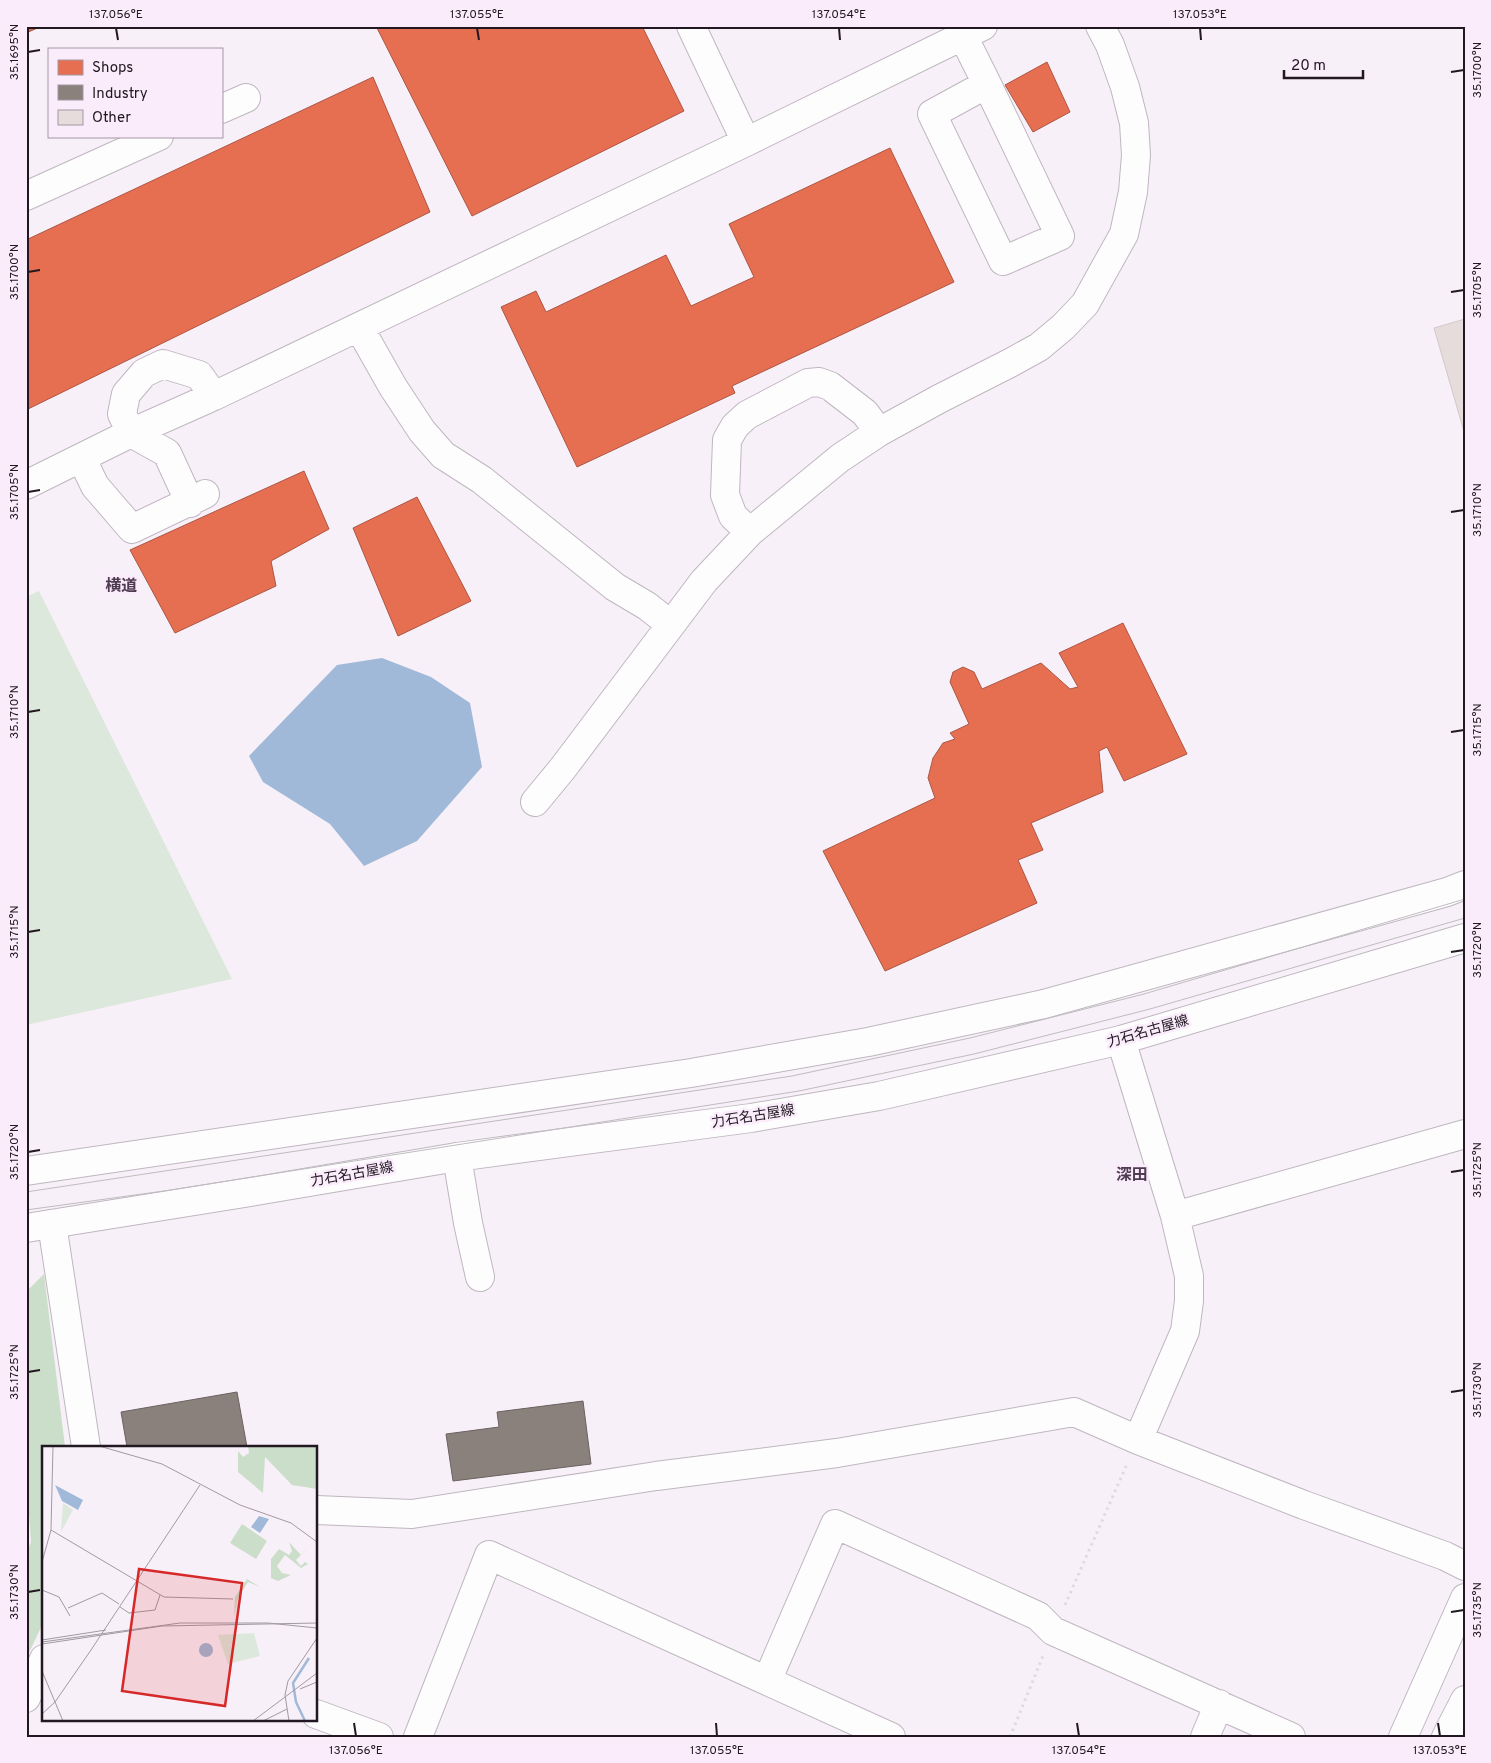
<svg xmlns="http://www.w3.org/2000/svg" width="1491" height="1763" font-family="Overpass,'Noto Sans JP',sans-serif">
	<rect width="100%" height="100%" fill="#f8f0f8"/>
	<path fill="#dce8db" d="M39 591 232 979 26 1025V597Z"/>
	<path fill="#cbdec9" d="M44 1274 65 1447H44V1621L26 1659V1554L31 1542 26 1475V1292Z"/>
	<path fill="#a0b9d8" d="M382 658 431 677 470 703 482 767 417 841 364 866 330 824 263 782 249 756 337 665Z"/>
	<path fill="#e76f51" stroke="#ac5543" d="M26 26H42L26 33Z
		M376 26H642L684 111 472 216Z
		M1047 62 1070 112 1033 132 1005 85Z
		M373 77 430 212 26 410V240Z
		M890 148 954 282 732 386 735 393 577 467 501 307 536 291 546 312 666 255 691 306 754 277 729 224Z
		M304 471 329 529 271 561 276 586 175 633 130 550Z
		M417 497 471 601 398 636 353 528Z
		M1123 623 1187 754 1124 781 1107 747 1099 751 1103 792 1031 823 1043 850 1018 860 1037 903 885 971 823 851 935 798 928 778 933 758 943 743 955 739 950 733 969 724 950 682 953 672 963 667 974 672 982 689 1041 663 1070 689 1078 687 1059 653Z"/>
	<path fill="#8a817c" stroke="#6a6261" d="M237 1392 247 1447H127L121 1412Z
		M583 1401 591 1464 453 1481 446 1434 499 1427 497 1412Z"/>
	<path fill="#e5dcdb" stroke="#d1c8c8" d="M1465 319V435L1434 328Z"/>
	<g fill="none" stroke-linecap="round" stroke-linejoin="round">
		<defs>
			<path id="minor" d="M691 26 746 142
				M963 36 987 84 1060 236 1003 261 932 114 987 84
				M221 109 246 98
				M26 196 159 136
				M359 327 393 387 422 431 443 455 482 480 615 587 647 606 670 624
				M82 459 95 486 132 529 205 494
				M26 485 131 433 214 396 746 142 983 26
				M190 503 167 453 131 433 122 414 126 394 144 373 163 364 199 375 214 396
				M750 532 733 516 725 495 727 440 735 426 747 415 808 383 819 382 830 386 865 413 879 432
				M535 802 563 768 704 581 750 532 840 458 879 432 939 399 1010 363 1039 347 1063 327 1085 304 1124 234 1133 192 1136 155 1134 123 1125 87 1110 45 1100 26
				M1121 1040 1175 1216
				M457 1157 468 1223 480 1277
				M52 1224 86 1447
				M1138 1440 1185 1331 1189 1301V1276L1175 1216 1465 1134
				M316 1510 412 1514 656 1476 837 1453 1074 1412 1138 1440 1304 1505 1445 1556 1465 1566
				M767 1681 835 1524 1038 1616 1053 1631 1291 1737
				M26 1698 44 1659
				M316 1714 379 1737
				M418 1737 489 1555 891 1737
				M1205 1737 1219 1704"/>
			<path id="major" d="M26 1171 691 1073 868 1042 1044 1004 1447 892 1465 885
				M26 1228 256 1191 457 1157 751 1118 879 1096 1121 1040 1465 938
				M1403 1737 1465 1598
				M1446 1737 1465 1700"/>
		</defs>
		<use href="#minor" stroke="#bfb7bf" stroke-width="30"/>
		<use href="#major" stroke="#bfb7bf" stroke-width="30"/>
		<path stroke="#dedbde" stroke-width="3" stroke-dasharray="2.5 4" stroke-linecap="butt" d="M1065 1605 1127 1464
			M1010 1737 1043 1656"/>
		<use href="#minor" stroke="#fefdfe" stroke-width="28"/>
		<use href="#major" stroke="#fefdfe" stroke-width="28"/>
		<path stroke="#bfbcbf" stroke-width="1" d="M26 1192 792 1076 970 1038 1144 994 1465 899
			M26 1210 164 1191 799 1091 974 1054 1150 1009 1465 918"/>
	</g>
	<path fill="none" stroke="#211821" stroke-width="2" d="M116 28 118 40M477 28 479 40M839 28 840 40M1200 28 1201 40M28 52 40 50M1451 72 1464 70M28 272 40 270M1451 292 1464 290M28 492 40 490M1451 512 1464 510M28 712 40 710M1451 732 1464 730M28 932 40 930M1451 952 1464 950M28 1152 40 1150M1451 1172 1464 1170M28 1372 40 1370M1451 1392 1464 1390M28 1592 40 1590M1451 1612 1464 1610M354 1723 356 1736M716 1723 717 1736M1077 1723 1079 1736M1438 1723 1440 1736"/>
	<g text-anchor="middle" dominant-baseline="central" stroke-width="5" stroke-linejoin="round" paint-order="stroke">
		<g font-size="14" fill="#211821" stroke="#fbecfc">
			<text transform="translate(1148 1032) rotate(-16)">力石名古屋線</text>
			<text transform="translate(753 1117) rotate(-9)">力石名古屋線</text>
			<text transform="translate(352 1175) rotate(-10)">力石名古屋線</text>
		</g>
		<g font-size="16" font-weight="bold" fill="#4f3b51" stroke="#fbecfc">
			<text x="121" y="587">横道</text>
			<text x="1132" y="1176">深田</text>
		</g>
	</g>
	<g transform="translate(42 1446)">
		<rect width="275" height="275" fill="#f8f0f8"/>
		<path d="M21 57 31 64 19 86ZM212 187 218 210 186 218 176 189Z" fill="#dce8db"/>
		<path d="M206 0H275V43L250 39 223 11 221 47 196 26V5L201 11 207 7ZM200 78 225 95 214 113 188 97ZM247 96 259 109 268 99 254 114 259 120 263 116 266 118 259 122 243 109 235 120 240 127 249 129 236 135 229 132V113L237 103 247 109 250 105ZM205 133 218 141 206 136 196 152 192 171 193 151Z" fill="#cbdec9"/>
		<path d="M13 39 41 54 36 64 20 55ZM217 70 227 73 218 87 209 81ZM157 204a7 7 0 1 1 14 0a7 7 0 1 1-14 0Z" fill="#a0b9d8"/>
		<path fill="none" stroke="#a0b9d8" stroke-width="2.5" d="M263 275 254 256 251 237 267 212"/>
		<path fill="none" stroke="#a29aa2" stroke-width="1" d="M57 0 120 18 198 59 249 77 275 96M9 84 122 151 191 153M0 116 9 84 11 0M0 144 17 151 28 170M78 161 87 167 113 164 118 149M26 162 60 147 77 158M0 194 64 184M0 196 138 177H226L275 182M0 198 120 180 275 177M0 225 21 275M258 243 275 236M0 268 13 256 49 204 158 39M211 275 275 227M221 275 245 263M247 275 243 249 246 235 275 192"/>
		<path fill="#d62828" fill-opacity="0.15" stroke="#d62828" stroke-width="2.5" d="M97 123 200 137 183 260 80 245Z"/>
		<rect width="275" height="275" fill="none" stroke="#211821" stroke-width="2.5"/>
	</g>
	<rect width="1491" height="1763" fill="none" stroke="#fbecfc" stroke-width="55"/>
	<rect x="48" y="48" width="175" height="90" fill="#fbecfc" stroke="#a497a4"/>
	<rect x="58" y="60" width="25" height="15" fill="#e76f51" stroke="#a497a4"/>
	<text x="92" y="72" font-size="15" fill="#211821">Shops</text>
	<rect x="58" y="85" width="25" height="15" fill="#8a817c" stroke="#a497a4"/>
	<text x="92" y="98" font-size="15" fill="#211821">Industry</text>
	<rect x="58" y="110" width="25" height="15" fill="#e5dcdb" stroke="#a497a4"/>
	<text x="92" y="122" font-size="15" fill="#211821">Other</text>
	<path d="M1284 70v8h79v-8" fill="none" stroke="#211821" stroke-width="2.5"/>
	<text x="1291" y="70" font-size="15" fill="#211821" stroke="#fbecfc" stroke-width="4" paint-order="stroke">20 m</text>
	<rect x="28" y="28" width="1436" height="1708" fill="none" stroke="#211821" stroke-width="2"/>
	<g font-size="12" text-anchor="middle" fill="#211821">
		<text x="116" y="18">137.056°E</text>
		<text x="477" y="18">137.055°E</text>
		<text x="839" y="18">137.054°E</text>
		<text x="1200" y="18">137.053°E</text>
		<text transform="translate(14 52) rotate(-90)" y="4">35.1695°N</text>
		<text transform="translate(1477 70) rotate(-90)" y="4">35.1700°N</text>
		<text transform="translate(14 272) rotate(-90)" y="4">35.1700°N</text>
		<text transform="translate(1477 290) rotate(-90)" y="4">35.1705°N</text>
		<text transform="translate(14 492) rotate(-90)" y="4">35.1705°N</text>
		<text transform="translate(1477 510) rotate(-90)" y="4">35.1710°N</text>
		<text transform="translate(14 712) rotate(-90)" y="4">35.1710°N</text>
		<text transform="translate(1477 730) rotate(-90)" y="4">35.1715°N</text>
		<text transform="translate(14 932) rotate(-90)" y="4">35.1715°N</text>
		<text transform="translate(1477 950) rotate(-90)" y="4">35.1720°N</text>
		<text transform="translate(14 1152) rotate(-90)" y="4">35.1720°N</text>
		<text transform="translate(1477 1170) rotate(-90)" y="4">35.1725°N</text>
		<text transform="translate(14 1372) rotate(-90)" y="4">35.1725°N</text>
		<text transform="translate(1477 1390) rotate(-90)" y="4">35.1730°N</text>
		<text transform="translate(14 1592) rotate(-90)" y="4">35.1730°N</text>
		<text transform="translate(1477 1610) rotate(-90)" y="4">35.1735°N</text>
		<text x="356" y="1754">137.056°E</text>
		<text x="717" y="1754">137.055°E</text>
		<text x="1079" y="1754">137.054°E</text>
		<text x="1440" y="1754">137.053°E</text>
	</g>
</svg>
